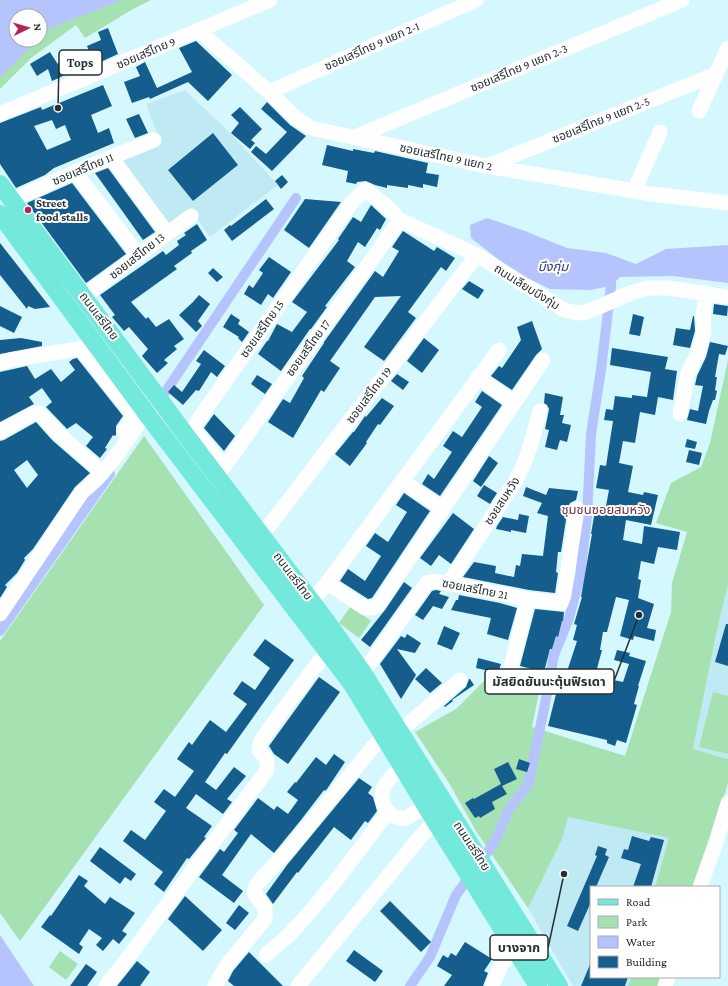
<svg xmlns="http://www.w3.org/2000/svg" width="728" height="986" font-family="'Crimson Pro','Noto Sans Thai',serif">
	<rect width="100%" height="100%" fill="#d5f7fe"/>
	<path fill="#bfeaf3" d="M185 90 228 131 278 185 210 237 191 210 167 226 118 160 160 141 146 104Z
		M728 585V759L693 749 718 625Z
		M568 817 669 838 655 887H591V977H631L628 986H573L528 908 561 839Z"/>
	<path fill="#a6e1b2" fill-rule="evenodd" d="M0 0H151L133 9 85 38 76 25 31 58 0 89ZM16 16H40V40H16Z
		M728 360V585L718 625 693 749 728 759V783L709 848 695 887H655L669 838 568 817 562 839 528 908 476 831 449 783 415 732 456 709 490 675 540 688 532 727 625 756 671 612 672 583 687 532 656 523 671 483 701 467 710 443Z
		M144 436 264 605 20 941 0 913V641Z
		M351 606 371 621 359 638 339 623Z
		M713 692 728 696V754L699 747Z
		M60 951 78 964 66 980 49 967Z
		M631 977H662L659 986H628Z"/>
	<path fill="#b6c4fd" d="M0 0H122L51 28 40 38V16H16V40H38L0 77Z
		M487 218 525 231 567 248 606 253 636 264 666 249 728 245V283L673 276 620 277 611 286 590 290 550 289 513 271 471 238 470 225Z
		M0 935 34 986H0Z"/>
	<g fill="none" stroke-linecap="round" stroke-linejoin="round">
		<path stroke="#b6c4fd" stroke-width="10" d="M158 403 296 198
			M0 631 110 474
			M410 986 430 957 456 895 494 843 509 809 528 785 544 709 554 655 569 618 580 576 587 517 591 434 601 370 611 286V273"/>
	</g>
	<path fill="#145d8c" fill-rule="evenodd" d="M108 28 118 54 94 65 87 46 101 40 98 32Z
		M196 41 232 75 208 101 188 82 150 99 149 97 132 103 124 82 140 76 136 67 145 62 157 88 192 72 179 48Z
		M50 52 59 66 63 76 52 81 48 69 37 76 30 64Z
		M103 85 112 106 91 115 98 133 109 128 114 143 54 168 45 175 16 188 0 164V123L41 107 42 110ZM52 120 56 129 65 125 71 140 47 150 34 126Z
		M267 102 290 125 306 136 272 171 251 152 256 146 266 154 287 132 261 109Z
		M240 107 262 129 251 140 255 143 250 149 231 133 239 123 231 115Z
		M139 114 148 133 135 138 126 119Z
		M213 133 238 165 193 201 168 170Z
		M327 145 353 151V149L374 153 375 151 428 163 426 173 439 175 437 187 423 184V188L408 185V188L387 185V188L375 185 366 181 357 182 356 184 346 182 348 171 322 165Z
		M108 168 155 232 143 240 95 173Z
		M282 175 288 182 281 189 275 181Z
		M72 183 126 254 86 283 27 203Z
		M266 199 274 209 232 241 224 230 230 225 231 226Z
		M305 199 341 202 309 248 284 230Z
		M371 205 386 219 380 230 377 228 365 247 358 242 347 261 355 267 325 306 327 307 311 329H310L281 371 258 354 267 341H268L277 324 292 332 307 312 292 302 339 240 338 239 353 217 361 222Z
		M197 224 207 240 191 251 192 253 174 266 177 269 131 302 146 319 148 317 156 327 169 319 184 339 174 346 177 349 164 360 168 363 157 373 142 356 148 349 129 327 124 331 112 317 115 315 100 295 163 251 166 255 179 245 177 241 186 235 184 233Z
		M403 231 434 251 437 247 455 258 446 271 441 267 408 312 416 318 384 361 364 347 401 296 375 297 330 361 340 368 324 392 321 390 293 438 268 422 283 399 290 403 304 378 302 376 324 343V342L375 271 383 277 399 251 392 247Z
		M0 243 50 307 35 309 28 306 27 309 0 275Z
		M269 257 291 272 273 298 268 294 261 305 244 294 249 285 253 288 263 273 259 270Z
		M213 268 223 277 217 282 208 273Z
		M469 281 484 290 478 299 462 289Z
		M199 295 210 304 198 321 202 326 196 332 179 315 193 302Z
		M714 304 728 306 727 316 713 314Z
		M0 306 22 317 14 333 0 326Z
		M231 314 240 320 238 324 249 332 242 342 238 338 239 337 223 327Z
		M633 314 644 317 640 336 629 334Z
		M693 316H694L695 331 690 348 673 345 676 328 690 330Z
		M532 321 542 349 536 355 512 390 491 376 499 366 502 368 521 340 517 327Z
		M21 338 42 342V346L0 354V340Z
		M424 338 439 350 422 373 407 361Z
		M710 342 728 346 725 355 719 354 715 377H717L715 390 717 391 715 400H713L709 411 706 424 687 420 690 409 698 411 703 386 695 385 697 376 706 357Z
		M612 348 668 357 665 369 677 371 673 400 658 397 655 415 640 412 635 443 623 441 619 463 633 466 628 492 643 495 644 492 658 495 651 525 626 520 623 540 642 544 644 526 680 532 677 550 658 547 654 564 641 561 638 579 641 580 638 598 654 604 647 628 656 630 654 641 634 636 633 640 620 636 629 600 616 597 607 632H603L600 650H602L595 676 623 682 629 664 614 660 617 650 630 653 629 656 646 661 638 686H639L634 704 637 705 626 743 617 740 615 746 607 743V740L548 726 558 686 562 687 577 641 573 640 577 625 574 624 582 597H581L592 534H591L596 505 606 506 609 490 596 488 600 465 606 466 613 421 604 420 606 409 613 410 615 396 632 398V395L647 397 651 372 610 365Z
		M204 350 225 366 217 377 211 372 199 391 196 390 183 405 168 392 174 385 182 392 201 364 196 361Z
		M77 358 123 416 116 426V435L114 436 113 435 105 448 107 449 100 458 86 446 93 437 76 423 67 429 46 407 52 402 42 388 29 397 34 404 0 422V372L27 366 35 379 51 369 61 382 75 370 69 362 73 359Z
		M397 374 409 382 403 390 391 381Z
		M257 375 272 384 265 394 251 384Z
		M482 391 502 405 440 496 422 484 428 474 434 479 452 452 443 446 453 431 462 437 482 407 475 402Z
		M545 393 563 397 560 415H564L562 423 571 425 567 442 560 440 557 450 545 447 549 430 545 429 549 409 547 405 544 403Z
		M382 398 394 406 380 425 378 424 366 442 367 443 350 466 335 454 353 432H354L365 416 366 417Z
		M214 414 235 436 224 451 204 428Z
		M36 422 52 440 90 473 75 487 33 549 24 558 25 560 17 573 5 585 7 587 0 598V441L4 440ZM27 460 38 475 27 488 14 470Z
		M687 439 697 442 695 449 685 447Z
		M689 450 702 453 699 465 686 462Z
		M489 456 498 463 481 487 473 481Z
		M484 485 497 493 490 504 477 496Z
		M526 487 546 495 549 488 578 491 576 500 570 503 568 507 561 552H558L556 572 558 573 555 593 529 590 463 577 474 562 496 566 495 573 514 577 516 565 520 566 522 554 543 556 548 516 537 513 542 503 523 496Z
		M404 493 430 511 372 598 368 599 340 581 348 569 365 581 381 556 366 546 375 533 388 542 407 512 396 505Z
		M453 513 474 529 451 564 439 555 431 566 420 558Z
		M519 514 529 516 526 533 511 530V532L496 529 497 526 503 517 518 520Z
		M404 582 412 588 370 647 361 640 385 610Z
		M436 590 441 591 439 594 449 597 442 609 433 606 423 620 415 615 432 591Z
		M459 595 500 603 517 608 508 640 487 634 491 618 451 610 456 600H458Z
		M535 609 564 612 563 621H562L558 637 556 636 552 649H550L544 672 520 666Z
		M726 624H728V666L715 662Z
		M444 626 460 633 452 650 437 644Z
		M407 634 421 643 415 653 397 649 416 675 401 699 380 664 401 636 405 638Z
		M265 639 294 660 227 754 225 753 205 782 216 790 234 767 246 776 227 799 232 802 223 814 196 794 186 808 212 826 204 837 206 838 189 859 187 858 164 892 154 884 163 872 123 841 131 830 145 840 166 811 154 802 164 789 175 797 194 771 177 759 189 742 192 745 210 720 226 732 247 704 233 694 242 681 255 690 270 668 253 655Z
		M478 658 501 664 498 673 476 668Z
		M426 668 442 683 430 693 415 679Z
		M319 677 340 692 288 764 274 754 269 746Z
		M469 679H470L474 685 452 700 453 701 445 707 444 706 466 687Z
		M334 754 345 762 327 789 325 791 324 790 301 820 274 853 251 834 222 875 243 891 234 903 199 877 220 849 224 852 238 833 234 830 258 798 274 810 277 806 288 814 298 800 287 792 295 782 296 783 316 757 326 765Z
		M519 759 530 763 527 772 516 769Z
		M508 762 517 779 502 786 507 794 492 802 495 809 480 818 479 816 475 818 465 803 473 798 474 799 501 784 494 769Z
		M359 778 372 787 368 793 373 797 377 811 368 823 365 821 351 840 334 827 298 873 297 872 273 904 266 894 287 865Z
		M632 836 649 841 651 837 664 840 651 887H633L641 864 621 858 624 849 628 850Z
		M598 846 607 849 605 855 609 857 596 887H591V902L578 931 567 926 597 856 595 855Z
		M100 847 136 874 131 881 125 877 120 884 90 861Z
		M79 875 88 881 84 886 105 904 110 897 135 913 122 931 127 934 119 944 113 939 103 951 96 945 102 938 89 929 79 944 83 947 79 954 41 927 50 915 51 916Z
		M185 896 222 930 203 951 168 919Z
		M390 901 431 942 421 952 380 911Z
		M239 905 249 913 235 930 226 923Z
		M465 942 492 959 484 971 488 973 483 986H444L452 975 437 966 443 955 448 958 451 953 456 956Z
		M354 950 383 971 375 982 346 961Z
		M249 952 283 986H234L228 981 233 971Z
		M137 961 150 972 140 986H117Z
		M591 962V977H628L625 986H581Z
		M86 964 97 972 87 986H70Z"/>
	<g fill="none" stroke-linecap="round" stroke-linejoin="round">
		<path stroke="#fff" stroke-width="15" d="M199 31 269 92 296 118 311 128 486 166 652 194 728 203
			M269 92 476 0
			M699 111 728 48
			M0 114 270 0
			M355 137 682 0
			M111 157 167 233
			M487 166 716 74
			M75 172 139 256
			M634 191 660 132
			M12 200 75 172 154 140
			M84 296 191 216
			M81 349 133 414V417L124 431
			M0 363 10 360 91 347
			M478 377 514 403
			M680 414 688 373 698 353 704 332 703 318 706 293
			M0 432 34 413H39L58 433 97 468
			M218 475 400 220
			M217 476 218 460 195 431V426L198 420 350 205 364 190H366L385 205 400 220 477 255 564 310 578 313 587 312 633 292 648 288H669L728 297
			M402 481 443 509
			M262 535 477 255
			M327 583 365 608H372L378 605 543 360
			M448 584 515 482C528 459 533 436 540 411
			M312 601 327 583 499 350
			M0 614 82 492C108 473 127 439 146 413
			M511 667 528 599
			M363 673 427 583 436 581 528 599 561 603 564 595 577 509
			M400 731 460 680
			M402 766C397 772 389 778 385 785 376 801 389 821 406 818L426 806
			M700 887 716 842 728 803
			M266 955 289 935 308 914 334 883 388 812
			M106 986 121 967 267 770V760L259 750 260 743 269 729 327 651
			M215 986 226 966 265 919V908L254 893 256 885 290 848 373 747 384 736
			M298 986 421 836 435 821
			M492 986 502 963 515 950
			M665 986 668 977"/>
		<path stroke="#73e9db" stroke-width="18" d="M0 184 188 438 327 622 363 673 559 986
			M0 214 152 421 352 684 435 821 538 986"/>
	</g>
	<circle fill="#b52658" stroke="#fff" stroke-width="1.5" cx="28" cy="210" r="4"/>
	<g text-anchor="middle" dominant-baseline="central" stroke-width="4" stroke-linejoin="round" paint-order="stroke">
		<g font-size="12" fill="#233033" stroke="#fff">
			<text transform="translate(372 46) rotate(-24)">ซอยเสรีไทย 9 แยก 2-1</text>
			<text transform="translate(146 53) rotate(-23)">ซอยเสรีไทย 9</text>
			<text transform="translate(519 68) rotate(-23)">ซอยเสรีไทย 9 แยก 2-3</text>
			<text transform="translate(601 120) rotate(-22)">ซอยเสรีไทย 9 แยก 2-5</text>
			<text transform="translate(446 157) rotate(12)">ซอยเสรีไทย 9 แยก 2</text>
			<text transform="translate(83 169) rotate(-23)">ซอยเสรีไทย 11</text>
			<text transform="translate(137 256) rotate(-38)">ซอยเสรีไทย 13</text>
			<text transform="translate(527 287) rotate(32)">ถนนเลียบบึงกุ่ม</text>
			<text transform="translate(99 316) rotate(53)">ถนนเสรีไทย</text>
			<text transform="translate(262 329) rotate(-55)">ซอยเสรีไทย 15</text>
			<text transform="translate(308 348) rotate(-54)">ซอยเสรีไทย 17</text>
			<text transform="translate(369 395) rotate(-53)">ซอยเสรีไทย 19</text>
			<text transform="translate(502 501) rotate(-57)">ซอยสมหวัง</text>
			<text transform="translate(293 576) rotate(53)">ถนนเสรีไทย</text>
			<text transform="translate(475 589) rotate(11)">ซอยเสรีไทย 21</text>
			<text transform="translate(472 846) rotate(57)">ถนนเสรีไทย</text>
		</g>
		<g font-size="12" font-weight="bold" fill="#233033" stroke="#fff" text-anchor="start">
			<text x="36" y="203">Street<tspan x="36" dy="14">food stalls</tspan></text>
		</g>
		<g font-size="13" font-style="italic" fill="#2e3686" stroke="#fff">
			<text x="553" y="266">บึงกุ่ม</text>
		</g>
		<g font-size="13" fill="#773043" stroke="#fff">
			<text x="606" y="509">ชุมชนซอยสมหวัง</text>
		</g>
	</g>
	<path fill="none" stroke="#233033" stroke-width="1.5" d="M58 108L59 62M639 615L614 681M564 874L548 948"/>
	<g fill="#233033" stroke="#fff" stroke-width="1.5">
		<circle cx="58" cy="108" r="4"/>
		<circle cx="639" cy="615" r="4"/>
		<circle cx="564" cy="874" r="4"/>
	</g>
	<g fill="#fff" stroke="#233033" stroke-width="1.5">
		<rect x="59" y="50" width="43" height="25" rx="4"/>
		<rect x="485" y="669" width="129" height="25" rx="4"/>
		<rect x="490" y="935" width="58" height="25" rx="4"/>
	</g>
	<g font-size="13" text-anchor="middle" font-weight="bold" fill="#233033">
		<text x="80" y="67">Tops</text>
		<text x="549" y="686">มัสยิดยันนะตุ้นฟิรเดา</text>
		<text x="519" y="952">บางจาก</text>
	</g>
	<rect x="590" y="886" width="130" height="92" fill="#ffffff" stroke="#a7acad"/>
	<rect x="598" y="899" width="20" height="6" fill="#73e9db" stroke="#a7acad"/>
	<text x="626" y="906" font-size="12" fill="#233033">Road</text>
	<rect x="598" y="916" width="20" height="12" fill="#a6e1b2" stroke="#a7acad"/>
	<text x="626" y="926" font-size="12" fill="#233033">Park</text>
	<rect x="598" y="936" width="20" height="12" fill="#b6c4fd" stroke="#a7acad"/>
	<text x="626" y="946" font-size="12" fill="#233033">Water</text>
	<rect x="598" y="956" width="20" height="12" fill="#145d8c" stroke="#a7acad"/>
	<text x="626" y="966" font-size="12" fill="#233033">Building</text>
	<g transform="translate(28 28) rotate(85)"><circle r="19" fill="#ffffff" stroke="#a7acad"/>
	<path d="M0-3L7 15L0 10L-7 15Z" fill="#b52658"/>
	<text y="-6" font-size="11" font-weight="bold" text-anchor="middle" fill="#233033">N</text>
	</g>
</svg>
